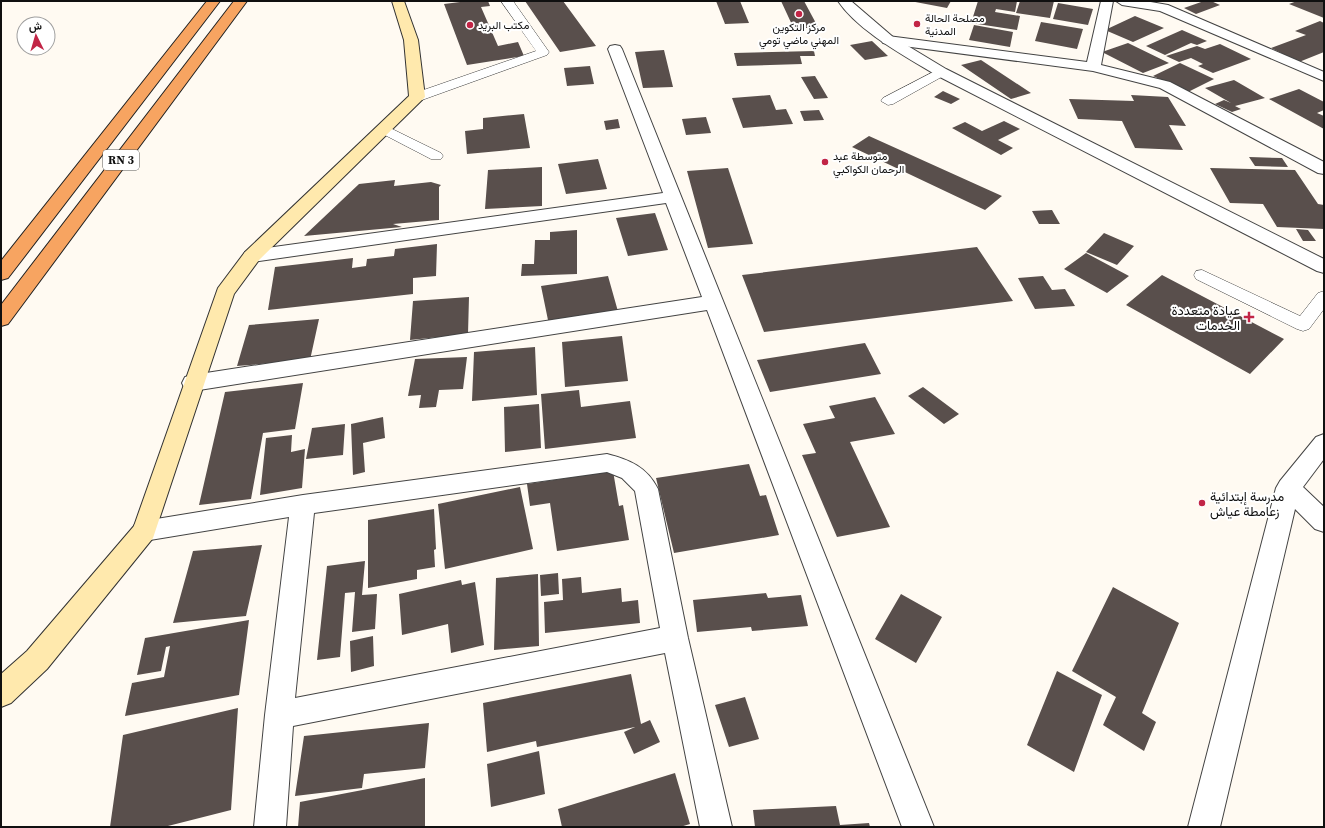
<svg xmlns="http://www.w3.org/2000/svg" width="1325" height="828" font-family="'Source Serif 4',Vazirmatn,serif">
	<rect width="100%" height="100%" fill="#fffaf2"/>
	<path fill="#594f4c" d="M468 1H488L490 6 481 7 498 46 518 42 524 56 467 65 444 4Z
		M525 1H563L596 46 560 52Z
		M716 1H740L749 23 725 24Z
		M781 1H804L818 27 794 29Z
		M910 1H951L947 8Z
		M978 1H1017L1015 12 996 9 995 12 1020 16 1017 30 971 23Z
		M1020 1H1054L1050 18 1016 13Z
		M1204 1H1211L1220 5 1196 14 1184 8Z
		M1297 1H1324V18L1289 4Z
		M1058 3 1093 9 1088 25 1053 19Z
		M1135 16 1164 28 1133 42 1105 30Z
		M1320 21 1324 23V52L1299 62 1271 48 1306 35 1295 31Z
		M1041 22 1083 29 1077 49 1035 41Z
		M974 25 1013 32 1010 47 969 40Z
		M1182 30 1207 41 1197 45 1191 43 1165 55 1146 46Z
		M872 41 888 56 865 60 850 45Z
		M1128 43 1169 63 1143 73 1102 52Z
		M1220 44 1251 59 1213 73 1198 66 1203 64 1191 58 1179 62 1166 56 1197 46 1205 49Z
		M664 50 673 87 643 88 635 52Z
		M814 51 815 56H800L802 64 737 66 734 53Z
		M981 60 1031 93 1011 99 961 65Z
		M1180 63 1214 79 1188 92 1153 76Z
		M590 66 594 84 567 86 564 68Z
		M815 76 828 98 814 99 801 77Z
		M1234 80 1265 98 1235 106 1241 109 1232 112 1215 104 1224 100 1231 103 1205 88Z
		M1299 89 1324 102V110L1317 113 1324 116V129L1269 99Z
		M943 91 960 99 951 104 934 97Z
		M770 95 776 110 786 109 793 124 743 128 732 98Z
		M1131 95 1168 97 1186 126 1169 125 1183 150 1135 148 1122 121 1078 119 1069 99 1134 101Z
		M819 110 824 120 804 121 800 111Z
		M524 114 530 148 467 154 465 131 483 129V118Z
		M706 117 711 133 686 135 682 119Z
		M618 119 620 128 606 130 604 121Z
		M1004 121 1020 129 998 140 1013 148 1001 155 952 128 965 122 982 131Z
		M869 136 1002 196 985 210 852 147Z
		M1249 157 1282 158 1288 167 1255 166Z
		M598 159 607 189 566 194 558 164Z
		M542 167V206L485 209 488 170Z
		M728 168 753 244 708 248 687 171Z
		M1210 168 1295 170 1318 204 1324 205V229L1277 227 1263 204 1230 203Z
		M395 180 394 186 431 182 441 185 439 187V220L393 224 402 227 304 236 359 184Z
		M1052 210 1060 224H1039L1032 211Z
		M655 213 668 250 628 256 616 218Z
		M1296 229 1308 230 1316 241H1303Z
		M577 230V274L521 276 522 264H534L535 240H550V232Z
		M1104 233 1134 246 1117 265 1086 252Z
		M437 244 436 276 413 278V294L268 310 275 267 353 258 352 268 366 266 367 259 394 256 395 249Z
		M977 247 1013 301 764 332 742 275Z
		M1086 253 1129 276 1107 293 1064 269Z
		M1162 275 1284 339 1250 374 1126 305Z
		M608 276 619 315 549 325 541 286Z
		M1043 276 1052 290 1065 289 1075 306 1035 309 1018 278Z
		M469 297 468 334 410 340 413 301Z
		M319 319 310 360 237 366 249 325Z
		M622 336 628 381 565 387 562 342Z
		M865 343 881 374 770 392 757 360Z
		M535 347 537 395 472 401 474 352Z
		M467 357 463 389 439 390 436 407 419 408 421 395 408 396 415 359Z
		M303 383 295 429 263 433 251 499 199 505 225 392Z
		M923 387 959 414 944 424 908 396Z
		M579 390 581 407 630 401 636 438 545 449 541 394Z
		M875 397 895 434 850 442 890 527 837 537 802 455 816 453 803 424 835 418 829 406Z
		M539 404 541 448 505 452 504 407Z
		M383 417 385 438 363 443 365 472 353 475 351 424Z
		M345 424 343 455 306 459 312 428Z
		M292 435 291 452 305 449 302 488 260 495 266 438Z
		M749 464 760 496 766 495 779 535 674 553 656 478Z
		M613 471 619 506 623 505 629 540 557 551 550 503 530 506 527 484Z
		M520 487 533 549 445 569 438 504Z
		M434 509 436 549 434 550 435 567 417 570V579L368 588V520Z
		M262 545 246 616 173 623 193 551Z
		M365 561 362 595 377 594 375 629 352 632 355 592 345 593 340 657 317 660 327 566Z
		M558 573 559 594 541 596 540 575Z
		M538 574 539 646 494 650 496 578Z
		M581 577 582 593 621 588 622 602 638 600 640 623 545 633 544 602 563 600 562 579Z
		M461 580 462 585 475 582 484 645 451 653 448 624 402 635 399 594Z
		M1113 587 1179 623 1142 713 1156 722 1144 751 1103 725 1116 697 1072 671Z
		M766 593 768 598 801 595 808 626 752 631 751 627 697 632 693 600Z
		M901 594 942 617 916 663 875 639Z
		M249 620 239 695 125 716 132 683 164 677 170 646 166 647 161 671 137 675 145 638Z
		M373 636 374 666 351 672 350 641Z
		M1057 671 1102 695 1074 772 1027 745Z
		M631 674 641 724 650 720 660 742 634 754 624 732 635 727 537 747 536 741 487 752 483 703Z
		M745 697 759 739 729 747 715 705Z
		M238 708 231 810 164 827H110L123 735Z
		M429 723 425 768 364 774 362 788 295 796 304 736Z
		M539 751 545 794 491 807 487 764Z
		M675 773 690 824 680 827H562L558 809Z
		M425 778V827H298L300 802Z
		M836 806 840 825 869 823 870 827H755L753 810Z"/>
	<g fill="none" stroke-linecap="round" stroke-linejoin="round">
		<defs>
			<path id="service" d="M501 1H513L549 52 547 55 422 100H412L411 97 412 94 536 51Z
				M941 68 947 72 945 75 893 104 888 105 881 101 883 98Z
				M384 125 441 153 443 156 441 159H431L379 132 377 129 379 126Z
				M1202 270 1300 316 1318 293 1324 291V309L1309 329 1303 331 1297 329 1196 279 1194 275 1196 271Z"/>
			<path id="minor" d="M1101 1H1113L1101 65 1170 82 1324 162V174L1318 173 1160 88 1093 71 888 44 883 43 881 40 883 37 888 36 1087 62Z
				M1116 1H1145L1168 5 1324 72V81L1160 11 1122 5Z
				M615 45 620 46 622 49 934 827H902L707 310 193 391 185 389 182 383 185 377 193 375 702 297 666 203 252 262 245 260 243 256 245 252 252 250 663 193 608 49 610 46Z
				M607 454C630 460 647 467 658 489L688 638 732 827H700L665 653 293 726 286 827H254L265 715 289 517 144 541 135 538 132 531 135 524 144 521 303 495ZM607 472 622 478 635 491 660 628 295 698 314 513Z"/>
			<path id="tertiary" d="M838 1H851L893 37 946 69 1324 259V273L1317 271 936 75C905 56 858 31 838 1Z
				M1324 434V459L1303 487 1324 507V532L1315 529 1295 509 1220 827H1188L1276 488 1280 481 1316 437Z"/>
			<path id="secondary" d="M392 1H404L418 40 425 97 259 260 234 294 153 538 47 669 11 703 1 707V674L27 651 134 526 218 288 245 252 409 96 404 40Z"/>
			<path id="trunk" d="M207 1H220L8 278 1 280V261Z
				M234 1H247L8 324 1 326V305Z"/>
		</defs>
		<use href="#service" stroke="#434343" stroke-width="1"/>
		<use href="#minor" stroke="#434343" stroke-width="2"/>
		<use href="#tertiary" stroke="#434343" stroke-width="2"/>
		<use href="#secondary" stroke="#323232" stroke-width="2"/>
		<use href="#trunk" stroke="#212121" stroke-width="2"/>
		<use href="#service" fill="#fff" fill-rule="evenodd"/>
		<use href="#minor" fill="#fff" fill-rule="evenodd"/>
		<use href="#tertiary" fill="#fff" fill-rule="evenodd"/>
		<use href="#secondary" fill="#ffe9ad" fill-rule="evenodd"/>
		<use href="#trunk" fill="#f7a461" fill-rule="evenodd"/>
	</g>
	<g fill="#c22546" stroke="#fff" stroke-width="1.5">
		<circle cx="799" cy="14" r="4"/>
		<circle cx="917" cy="24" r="4"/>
		<circle cx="470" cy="25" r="4"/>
		<circle cx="825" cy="162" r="4"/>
		<path d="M1247 311h4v4h4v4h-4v4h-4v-4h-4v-4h4z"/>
		<circle cx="1202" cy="503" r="4"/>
	</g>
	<g text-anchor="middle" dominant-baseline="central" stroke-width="4" stroke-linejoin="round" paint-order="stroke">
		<g font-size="11" fill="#101010" stroke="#fff" text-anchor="start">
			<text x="925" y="18">مصلحة الحالة<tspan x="925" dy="13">المدنية</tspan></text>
			<text x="478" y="25">مكتب البريد</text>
			<text x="799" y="27" text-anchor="middle">مركز التكوين<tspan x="799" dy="13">المهني ماضي تومي</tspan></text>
			<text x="833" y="156">متوسطة عبد<tspan x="833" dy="13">الرحمان الكواكبي</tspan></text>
		</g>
		<rect fill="#fff" stroke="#585858" stroke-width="1" x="103" y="150" width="36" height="20" rx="3"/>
		<g font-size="12" font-weight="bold" fill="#101010">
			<text x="121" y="160">RN 3</text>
		</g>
		<g font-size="13" fill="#101010" stroke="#fff" text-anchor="end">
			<text x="1240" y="310">عيادة متعددة<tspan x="1240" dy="15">الخدمات</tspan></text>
			<text x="1210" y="496" text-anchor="start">مدرسة إبتدائية<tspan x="1210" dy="15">زعامطة عياش</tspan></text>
		</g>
	</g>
	<rect width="1325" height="828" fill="none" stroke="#101010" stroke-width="4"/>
	<g transform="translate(36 36) rotate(355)"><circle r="19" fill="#ffffff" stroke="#9f9f9f"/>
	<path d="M0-3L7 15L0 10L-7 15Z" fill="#c22546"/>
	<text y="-6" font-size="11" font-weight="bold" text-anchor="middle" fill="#101010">ش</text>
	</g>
</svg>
